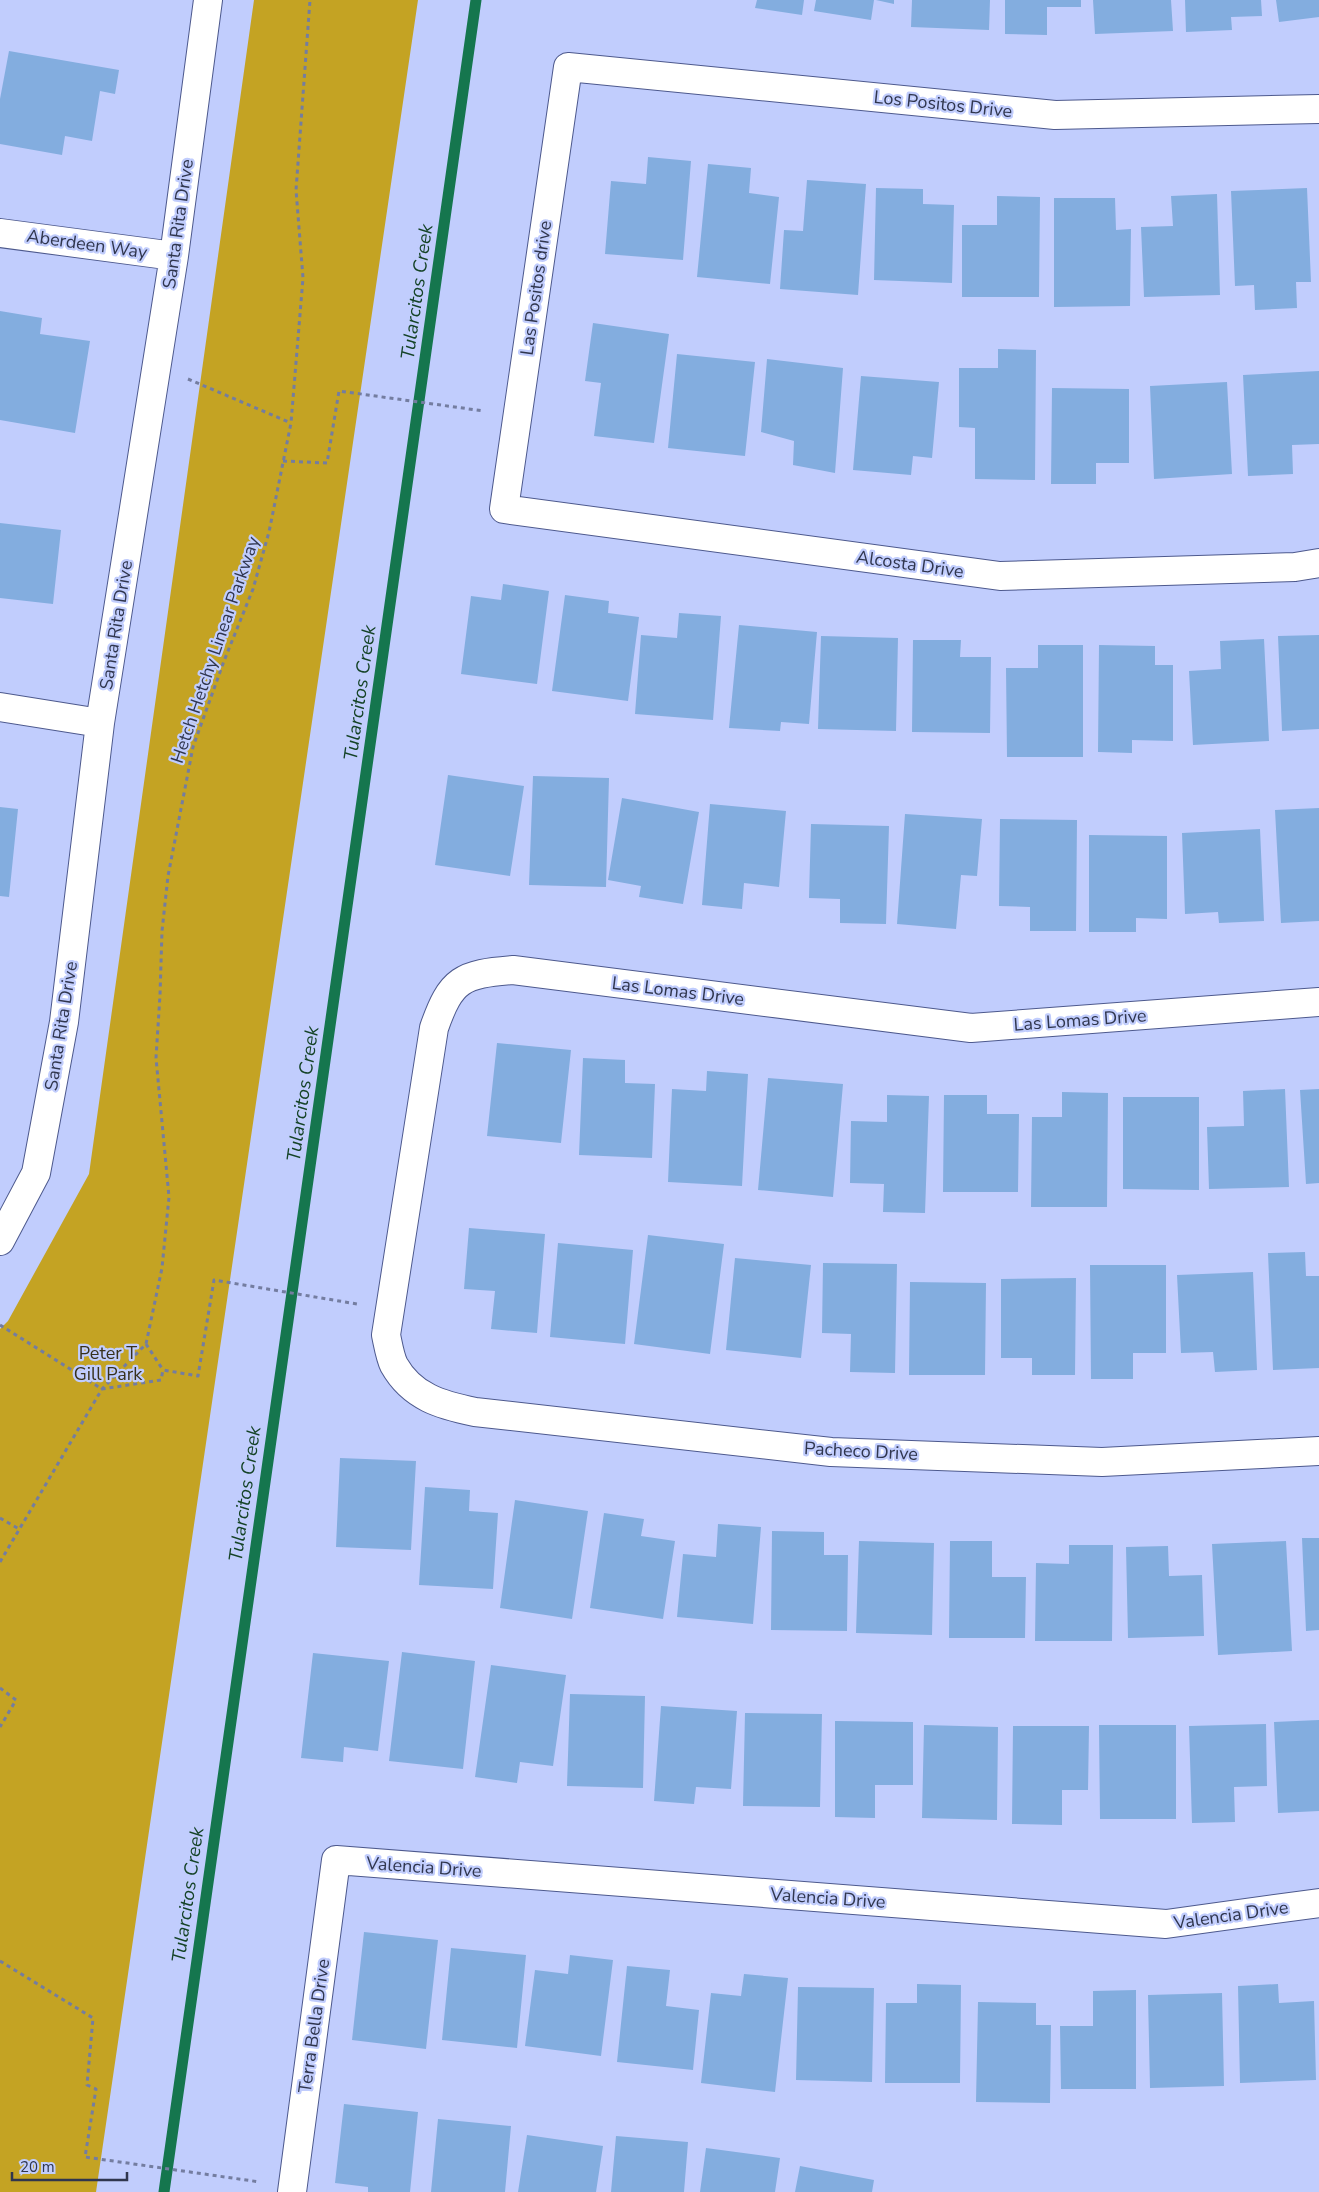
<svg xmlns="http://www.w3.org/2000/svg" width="1319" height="2192" font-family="'Nunito Sans',sans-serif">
	<rect width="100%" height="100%" fill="#c1cdfd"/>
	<path fill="#c4a323" d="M254 0H418L96 2192H0V1329L8 1321 89 1174Z"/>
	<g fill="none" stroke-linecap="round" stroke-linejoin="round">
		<path stroke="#15764e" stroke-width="11" d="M164 2192 476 0"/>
	</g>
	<path fill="#83addf" d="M757 0H804L802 15 755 8Z
		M816 0H874L871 20 814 11Z
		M876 0H894V4Z
		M912 0H990L989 30 911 27Z
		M1005 0H1081V7H1047V35L1005 34Z
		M1093 0H1171L1173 31 1095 34Z
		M1185 0H1261L1262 16 1231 17 1232 30 1186 32Z
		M1276 0H1319V17L1279 22Z
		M9 51 119 70 115 94 100 91 92 141 65 136 62 155 0 144V99Z
		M648 157 691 161 683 260 605 254 611 181 646 184Z
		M708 164 751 168 749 193 779 197 770 284 697 277Z
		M807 180 866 184 858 295 780 289 784 230 803 231Z
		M876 188 923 189V204L954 205 952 283 874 280Z
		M1307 188 1311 282H1296L1297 308 1255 310 1254 285 1235 286 1231 191Z
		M1217 194 1220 295 1144 297 1141 227 1173 226 1171 196Z
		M997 196 1040 197 1039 297H962V225H997Z
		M1054 198H1115L1116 230 1131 229 1130 306 1054 307Z
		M0 311 42 318 40 334 90 341 75 433 0 420Z
		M593 323 669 334 654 443 594 436 601 383 585 381Z
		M998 349 1036 350 1035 480 975 479V428L959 427V368H998Z
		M677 354 755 362 745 456 668 448Z
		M767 359 843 368 835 473 793 465 794 441 761 432Z
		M1319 371V444L1292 445 1293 474 1248 476 1243 375Z
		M861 376 939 382 932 458 913 456 911 475 853 470Z
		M1227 382 1232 474 1154 479 1150 386Z
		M1052 388 1129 389V463H1096V484H1051Z
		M0 523 61 530 53 604 0 598Z
		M503 584 549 591 537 684 461 674 471 596 501 600Z
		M565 595 609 601 608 613 639 617 628 701 552 691Z
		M679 613 721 616 713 720 635 714 641 635 677 638Z
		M739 625 817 632 809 724 781 722 780 731 729 728Z
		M1319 635V729L1282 731 1278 636Z
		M821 636 898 638 896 731 818 729Z
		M1264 639 1269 741 1193 745 1189 671 1221 669 1220 641Z
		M913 640H961L960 657H991L990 733 912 732Z
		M1038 645H1083V757H1007L1006 668H1038Z
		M1099 645 1155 646V665H1173V741L1132 740V753L1098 752Z
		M448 775 524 786 510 876 435 865Z
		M533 776 609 778 606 887 529 885Z
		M622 798 699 812 683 904 639 897 641 886 608 880Z
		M710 804 786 811 779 887 744 883 742 909 702 905Z
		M0 807 18 809 9 897 0 896Z
		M1319 808V921L1281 923 1275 810Z
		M905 814 982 819 977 876 961 875 956 929 897 924Z
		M1000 819 1077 820 1076 931H1030V907L999 906Z
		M811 824 889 826 886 924 840 923V899L809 898Z
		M1260 829 1264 921 1219 923 1218 912 1185 914 1182 833Z
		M1089 835 1167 836V919L1136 918V932H1089Z
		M497 1043 571 1050 561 1143 487 1136Z
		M583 1058 625 1060V1083L655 1084 652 1158 579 1155Z
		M707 1071 748 1074 742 1186 668 1182 672 1089 706 1091Z
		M768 1078 843 1084 833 1197 758 1190Z
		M1285 1089 1289 1187 1209 1189 1207 1127 1244 1126 1243 1091Z
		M1319 1089V1183L1306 1184 1300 1090Z
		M1062 1092 1108 1093 1107 1207H1031L1032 1117H1062Z
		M887 1095 929 1096 925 1213 883 1212 884 1184 850 1183 851 1121 887 1122Z
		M944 1095H987V1114H1019L1018 1192H943Z
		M1123 1097H1199V1190L1123 1189Z
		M469 1228 545 1234 537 1333 491 1329 495 1291 464 1289Z
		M648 1235 724 1244 710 1354 634 1344Z
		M558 1243 633 1250 625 1344 550 1337Z
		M1305 1252 1306 1276H1319V1368L1273 1370 1268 1253Z
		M735 1258 811 1265 801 1358 726 1350Z
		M823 1263 897 1264 895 1373 850 1372 851 1334 822 1333Z
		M1090 1265H1166V1353H1133V1379H1091Z
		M1253 1272 1257 1370 1215 1372 1213 1352 1181 1353 1177 1275Z
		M1076 1278 1075 1375H1032V1358H1001V1279Z
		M910 1282 986 1283 985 1375H909Z
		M340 1458 416 1461 411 1550 336 1547Z
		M425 1487 470 1490 469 1511 498 1513 493 1589 419 1585Z
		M515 1500 588 1511 572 1619 500 1608Z
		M604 1513 644 1519 641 1536 675 1541 663 1619 590 1608Z
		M718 1524 761 1527 753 1624 677 1617 683 1554 716 1557Z
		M772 1531 824 1532V1555H848L847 1631 771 1630Z
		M1302 1538H1319V1630L1306 1631Z
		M859 1541 934 1543 932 1635 856 1633Z
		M950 1541H992V1577H1026L1025 1638H949Z
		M1286 1541 1292 1651 1218 1655 1212 1544Z
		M1069 1545H1113L1112 1641H1035L1036 1563 1069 1564Z
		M1168 1546 1169 1576 1202 1575 1204 1636 1128 1638 1126 1547Z
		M402 1652 475 1661 463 1769 389 1761Z
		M313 1653 389 1661 378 1751 344 1747 343 1762 301 1758Z
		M491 1665 566 1675 553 1766 520 1762 517 1783 475 1777Z
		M570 1694 645 1696 643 1788 567 1786Z
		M661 1706 737 1711 731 1789 696 1787 694 1804 654 1801Z
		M745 1713 822 1714 820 1807 743 1806Z
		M1319 1720V1811L1278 1813 1274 1722Z
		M835 1721 913 1722V1785H875V1818L835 1817Z
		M1266 1724 1267 1786 1234 1787 1235 1822 1192 1823 1189 1726Z
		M924 1725 998 1727 997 1820 922 1818Z
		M1099 1725H1176V1819H1100Z
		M1013 1726H1089L1088 1790H1062V1825L1012 1824Z
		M364 1932 438 1940 426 2049 352 2040Z
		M451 1948 526 1955 517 2048 442 2040Z
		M570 1955 613 1960 601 2056 525 2046 535 1970 568 1974Z
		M627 1966 670 1970 666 2006 699 2010 693 2070 617 2062Z
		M744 1974 788 1978 775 2092 701 2083 711 1993 741 1996Z
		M917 1984 961 1985 960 2083H885L886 2003H917Z
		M1278 1984 1279 2003 1314 2001 1316 2080 1240 2083 1238 1986Z
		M798 1987 874 1988 872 2082 796 2080Z
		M1136 1990V2089H1061L1060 2026H1093V1991Z
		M1222 1993 1224 2086 1150 2088 1148 1995Z
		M978 2002 1036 2003V2025H1051L1050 2103 976 2102Z
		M344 2104 418 2112 410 2192H368V2187L335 2183Z
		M438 2119 511 2126 505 2192H431Z
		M527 2135 603 2146 596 2192H518Z
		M616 2136 688 2142 684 2192H611Z
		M706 2148 780 2158 775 2192H700Z
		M800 2166 874 2180 872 2192H795Z"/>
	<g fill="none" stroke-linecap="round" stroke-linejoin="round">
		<defs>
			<path id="minor" d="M1319 109 1055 115 568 67 504 509 1000 576 1295 567 1319 563
				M0 233 174 256
				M0 707 100 723
				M1319 1002 971 1028 513 970C462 974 451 979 434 1028L386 1335C388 1344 390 1357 394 1365 412 1397 441 1405 475 1412L831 1452 1102 1462 1319 1451
				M0 1241 36 1173 64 1022 100 723 174 256 208 0
				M292 2192 336 1860 1166 1924 1319 1903"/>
		</defs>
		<use href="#minor" stroke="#4d598d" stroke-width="30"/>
		<path stroke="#747da0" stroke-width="3" stroke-dasharray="4 4" stroke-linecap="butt" d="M188 379 291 423
			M283 461 327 463 339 391 484 411
			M0 1325 102 1389 161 1380 163 1370 198 1376 214 1280 357 1304
			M146 1344 163 1370
			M0 1518 19 1529
			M0 1562 102 1389 146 1344 162 1268 169 1197 156 1058 160 995 162 931 168 876 193 747 224 661 253 589 269 532 291 423 303 278 296 190 310 0
			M0 1688 16 1700 0 1727
			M0 1961 93 2018 87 2085 96 2089 85 2157 260 2182"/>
		<use href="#minor" stroke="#fff" stroke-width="28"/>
	</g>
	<g text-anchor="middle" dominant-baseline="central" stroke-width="4.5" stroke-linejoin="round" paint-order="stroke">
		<g font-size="18" fill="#30364e" stroke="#c1cdfd">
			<text transform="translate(943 104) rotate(6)">Los Positos Drive</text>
			<text transform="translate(178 224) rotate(-82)">Santa Rita Drive</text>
			<text transform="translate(87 244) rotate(8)">Aberdeen Way</text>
			<text transform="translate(536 288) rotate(-82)">Las Positos drive</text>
			<text transform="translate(910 564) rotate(8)">Alcosta Drive</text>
			<text transform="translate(116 625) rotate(-81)">Santa Rita Drive</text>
			<text transform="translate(215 650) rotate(-71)">Hetch Hetchy Linear Parkway</text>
			<text transform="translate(678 991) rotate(7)">Las Lomas Drive</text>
			<text transform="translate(1080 1020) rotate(-4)">Las Lomas Drive</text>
			<text transform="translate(61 1026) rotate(-81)">Santa Rita Drive</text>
			<text transform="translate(861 1451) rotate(3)">Pacheco Drive</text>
			<text transform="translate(424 1867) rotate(4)">Valencia Drive</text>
			<text transform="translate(828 1898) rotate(4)">Valencia Drive</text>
			<text transform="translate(1231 1915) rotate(-8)">Valencia Drive</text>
			<text transform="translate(314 2026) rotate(-82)">Terra Bella Drive</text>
		</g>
		<g font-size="18" fill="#37311c" stroke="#c1cdfd">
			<text x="108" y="1353">Peter T<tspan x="108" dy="21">Gill Park</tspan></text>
		</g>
		<g font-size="19" font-style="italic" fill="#154327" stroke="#c1cdfd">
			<text transform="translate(417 292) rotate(-82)">Tularcitos Creek</text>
			<text transform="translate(360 693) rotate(-82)">Tularcitos Creek</text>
			<text transform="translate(303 1094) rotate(-82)">Tularcitos Creek</text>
			<text transform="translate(245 1494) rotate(-82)">Tularcitos Creek</text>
			<text transform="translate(188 1895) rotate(-82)">Tularcitos Creek</text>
		</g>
	</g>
	<path d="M12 2172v8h115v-8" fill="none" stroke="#30364e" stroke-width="2.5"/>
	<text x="20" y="2172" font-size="15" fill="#30364e" stroke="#c1cdfd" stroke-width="4" paint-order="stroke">20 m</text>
</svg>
